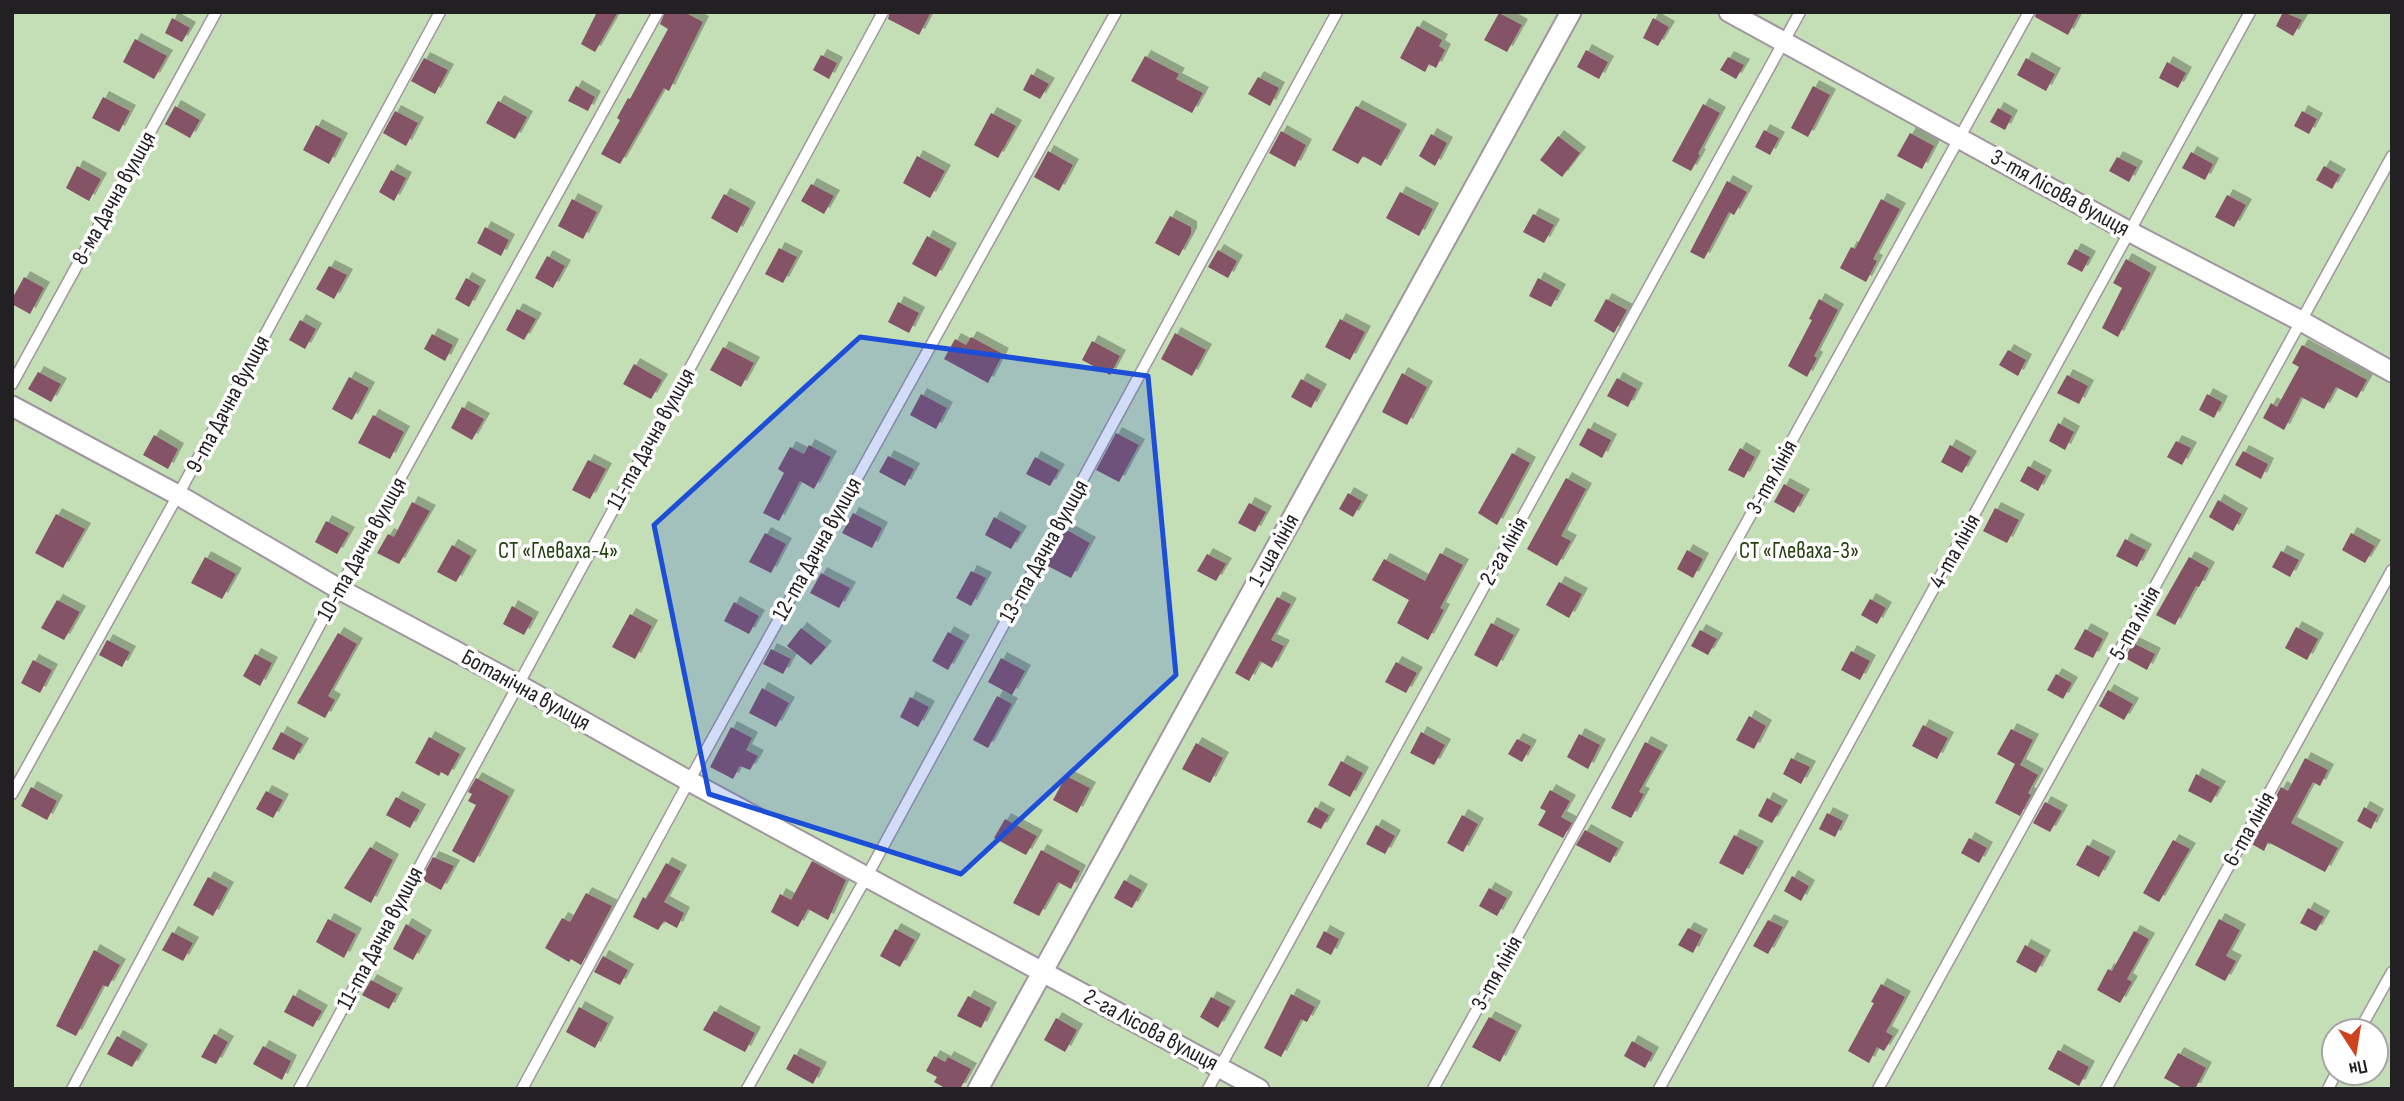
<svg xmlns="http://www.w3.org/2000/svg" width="2404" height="1101" font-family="'Sofia Sans Condensed',sans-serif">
	<defs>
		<filter id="shadow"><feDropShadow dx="6" dy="-6" stdDeviation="0" flood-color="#0004"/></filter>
	</defs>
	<rect width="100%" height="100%" fill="#fef6fe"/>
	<path fill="#c4deb6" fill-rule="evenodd" d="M12 12H2392V1089H12ZM2334 1031H2376V1073H2334Z"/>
	<path fill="#845266" filter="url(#shadow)" d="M597 12H618L595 52 581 44Z
		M665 12H684L703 22 669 91 664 88 620 164 601 154 620 120 617 118 628 98 630 99 668 29 660 24Z
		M890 12H931L919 35 888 19Z
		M2036 12H2080L2068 35 2035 17Z
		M2283 12 2302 20 2293 36 2276 26Z
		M1499 13 1522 25 1507 52 1484 40Z
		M172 18 190 28 182 42 165 33Z
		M1653 18 1669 27 1658 46 1643 38Z
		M1417 26 1442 40 1439 46 1445 50 1436 68 1429 64 1425 72 1400 58Z
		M135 39 167 56 154 79 123 62Z
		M1586 50 1608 62 1599 79 1577 67Z
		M821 55 837 63 829 79 813 70Z
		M1145 56 1179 74 1176 79 1203 93 1192 113 1131 81Z
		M1728 57 1744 65 1736 79 1720 70Z
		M424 58 448 70 435 94 411 81Z
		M2026 58 2055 74 2046 91 2017 75Z
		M2167 62 2186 73 2178 88 2159 78Z
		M1031 74 1049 84 1040 99 1023 90Z
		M1258 77 1279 88 1270 106 1248 94Z
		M576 86 595 97 588 111 568 101Z
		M1813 86 1830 95 1808 137 1791 128Z
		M103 97 130 111 119 132 92 118Z
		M498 101 527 117 515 139 486 123Z
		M1703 104 1720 113 1698 154 1700 155 1691 171 1672 161Z
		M175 106 200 120 190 138 165 124Z
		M1356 106 1401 130 1381 166 1363 156 1358 164 1332 150Z
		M1998 108 2012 116 2005 130 1990 122Z
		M395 111 418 123 406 146 383 133Z
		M2302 111 2317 119 2309 134 2294 126Z
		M991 113 1016 126 998 158 974 145Z
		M316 125 342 139 329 164 303 150Z
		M1764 130 1779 138 1770 155 1755 147Z
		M1281 131 1306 145 1295 167 1269 153Z
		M1910 133 1934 146 1922 169 1897 156Z
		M1431 134 1447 143 1435 166 1419 156Z
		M1558 136 1580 153 1562 177 1540 160Z
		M1048 151 1073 165 1059 191 1034 177Z
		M2191 152 2213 164 2205 180 2182 168Z
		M917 156 945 171 930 198 903 183Z
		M2117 157 2137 167 2129 182 2109 171Z
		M77 166 101 179 89 201 66 188Z
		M2324 166 2340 175 2332 189 2316 180Z
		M391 170 406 178 394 201 379 192Z
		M1727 181 1747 192 1734 215 1729 212 1704 259 1690 252Z
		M811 184 834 196 824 214 801 201Z
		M1400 192 1433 209 1419 236 1386 218Z
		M724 194 750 208 737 233 711 218Z
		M2227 195 2246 205 2234 227 2215 217Z
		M572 199 597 212 583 239 558 226Z
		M1881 199 1900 209 1873 259 1877 261 1866 282 1840 268 1851 247 1855 249Z
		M1533 214 1554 225 1544 243 1523 232Z
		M1170 216 1191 227V234L1179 256 1155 243Z
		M485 227 509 240 501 256 477 243Z
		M927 236 951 249 936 277 912 264Z
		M779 248 797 257 783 283 765 274Z
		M2075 249 2090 257 2082 272 2067 264Z
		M1218 250 1237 261 1228 278 1208 267Z
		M547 256 565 266 553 288 535 278Z
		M2126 259 2151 273 2118 337 2102 328 2122 288 2113 283Z
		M329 266 347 275 334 299 316 289Z
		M24 277 44 288 30 314 12 304V299Z
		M466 278 480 286 469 307 455 299Z
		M1538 278 1560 290 1551 307 1529 296Z
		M1606 299 1627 310 1614 333 1594 321Z
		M1819 299 1838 310 1814 356 1817 358 1807 377 1788 366 1812 320 1809 319Z
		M898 302 919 313 909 333 888 322Z
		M517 309 536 319 524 340 506 330Z
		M1340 319 1365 332 1350 360 1325 347Z
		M300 320 316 329 305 349 289 340Z
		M1175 333 1206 350 1192 376 1161 359Z
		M432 334 453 345 445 361 424 349Z
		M971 337 1003 354 988 383 944 359 955 339 966 345Z
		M1092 341 1120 356 1110 375 1082 360Z
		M2302 345 2367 380 2357 398 2336 387 2324 409 2301 397 2284 430 2263 418 2271 403 2277 407 2299 367 2292 363Z
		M723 347 754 363 741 387 710 370Z
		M2008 350 2026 360 2018 376 1999 365Z
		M634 364 662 380 651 399 623 384Z
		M38 372 61 384 51 402 28 389Z
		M1402 373 1427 387 1407 425 1382 412Z
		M2067 375 2088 386 2079 404 2057 393Z
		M349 377 369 388 352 420 332 409Z
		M1617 378 1637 389 1628 407 1607 396Z
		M1301 379 1321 390 1311 408 1291 397Z
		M921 394 947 408 936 429 910 415Z
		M2207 394 2222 402 2214 418 2199 410Z
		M462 407 484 419 472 440 451 428Z
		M373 415 404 432 390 459 358 443Z
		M2058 423 2074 432 2065 450 2049 441Z
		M1588 428 1611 440 1602 458 1579 445Z
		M1116 433 1139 445 1119 482 1096 470Z
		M154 435 178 449 168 469 143 455Z
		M2176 441 2191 448 2182 465 2167 457Z
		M809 445 831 457 814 489 800 481 779 521 763 513 784 473 778 469 790 447 804 454Z
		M1950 445 1971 457 1962 473 1941 462Z
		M1740 448 1755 457 1744 478 1728 470Z
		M2243 451 2268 464 2261 479 2235 465Z
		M1512 453 1530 463 1497 525 1478 513Z
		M888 456 914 469 905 486 879 472Z
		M1035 457 1059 470 1050 486 1026 474Z
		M588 460 606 469 590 499 572 490Z
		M2028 466 2046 476 2038 491 2020 481Z
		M1566 478 1586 489 1561 536 1571 541 1557 566 1527 549Z
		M1784 484 1804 495 1794 513 1774 502Z
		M1348 493 1362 501 1353 517 1339 509Z
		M2218 500 2242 514 2233 531 2209 517Z
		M412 502 430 511 399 564 377 553 388 534 394 537Z
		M1249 503 1266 512 1255 532 1238 523Z
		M1995 508 2019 520 2007 543 1983 531Z
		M853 513 882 528 872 548 842 533Z
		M56 514 85 529 63 568 35 553Z
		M994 517 1021 532 1011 549 985 535Z
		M326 521 349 533 337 554 315 542Z
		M1065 529 1090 543 1071 578 1046 565Z
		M765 533 786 544 771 573 749 562Z
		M2351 533 2375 546 2365 563 2342 550Z
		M2125 539 2146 550 2137 567 2116 556Z
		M452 545 471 556 456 582 437 572Z
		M1687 550 1703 559 1693 578 1677 569Z
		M2281 551 2299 560 2290 577 2272 567Z
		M1440 553 1463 565 1440 608 1444 610 1428 640 1397 623 1409 600 1372 580 1384 559 1425 581Z
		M1207 554 1226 564 1216 581 1197 571Z
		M205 557 236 574 222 599 191 583Z
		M2189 557 2209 568 2199 587 2196 586 2175 625 2156 615Z
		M971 571 986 578 971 606 956 598Z
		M821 573 850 588 839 608 810 593Z
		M1559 582 1582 594 1569 618 1546 605Z
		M1277 597 1291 604 1271 640 1284 646 1272 668 1260 661 1249 681 1235 673Z
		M1870 599 1886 608 1877 624 1861 615Z
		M57 600 80 612 64 640 41 628Z
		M734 602 759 616 749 634 724 621Z
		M512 606 533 618 524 635 503 624Z
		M630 614 652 626 635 659 612 647Z
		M1491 623 1514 635 1497 667 1474 655Z
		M2296 627 2318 639 2307 660 2285 648Z
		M801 628 826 647 811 665 787 646Z
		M2085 629 2103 639 2093 658 2074 649Z
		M1700 630 1717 639 1708 655 1691 646Z
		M948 632 964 641 948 670 932 661Z
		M338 633 357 644 328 696 335 700 325 718 297 703Z
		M107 640 130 652 122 667 99 655Z
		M2133 643 2155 654 2147 670 2125 658Z
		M771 649 791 659 783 674 763 664Z
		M1851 651 1870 661 1860 680 1841 670Z
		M255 654 272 663 260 686 243 676Z
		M1001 658 1025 671 1012 695 988 682Z
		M33 660 52 670 40 693 21 683Z
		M1396 662 1417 673 1406 693 1385 682Z
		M2056 674 2072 683 2063 699 2047 690Z
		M762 688 789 703 776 727 749 713Z
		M2108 690 2133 704 2124 720 2099 706Z
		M997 696 1012 704 988 748 973 740Z
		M910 697 929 707 918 727 900 717Z
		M1749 716 1766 726 1754 749 1736 740Z
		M1923 725 1948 738 1937 759 1912 746Z
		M731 727 752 738 746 750 758 756 750 770 740 766 733 779 710 767Z
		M2011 729 2033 740 2020 765 2038 775 2028 793 2031 795 2020 816 1995 803 2015 764 1997 754Z
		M281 732 303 744 294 760 272 749Z
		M1421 732 1445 745 1434 765 1410 753Z
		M1579 734 1600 745 1588 769 1567 757Z
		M429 737 460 754 448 776 441 772 439 776 415 763Z
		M1517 739 1531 746 1522 762 1508 754Z
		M1645 742 1662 751 1639 792 1644 794 1631 818 1611 808Z
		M1196 743 1223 758 1210 783 1182 769Z
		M1791 758 1810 767 1801 784 1783 774Z
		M2305 758 2328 770 2320 786 2313 782 2291 823 2338 848 2325 872 2268 842 2264 851 2250 843 2281 787 2288 791Z
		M1341 761 1363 773 1350 797 1328 785Z
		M2196 774 2220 787 2211 803 2188 791Z
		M1066 776 1090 788 1077 813 1053 800Z
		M476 778 509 796 474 863 452 851 476 805 468 801 472 794 468 792Z
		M31 787 57 801 47 820 21 806Z
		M1550 790 1570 801 1561 817 1572 823 1563 838 1538 825 1546 811 1540 808Z
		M266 791 283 800 273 818 256 809Z
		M396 797 420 810 410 828 386 815Z
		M1767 798 1782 806 1772 823 1758 816Z
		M2045 802 2062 811 2050 832 2033 823Z
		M1315 807 1329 815 1321 829 1307 822Z
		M2364 807 2378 815 2371 829 2357 821Z
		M1827 813 1843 821 1835 837 1819 829Z
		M1462 815 1478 824 1463 852 1447 843Z
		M1005 819 1037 836 1026 855 994 838Z
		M1376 825 1395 836 1385 854 1366 844Z
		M1585 830 1618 848 1610 863 1576 845Z
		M1734 835 1758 847 1743 875 1719 863Z
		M1969 838 1987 848 1979 863 1961 853Z
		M2173 840 2190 849 2159 902 2143 893Z
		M2087 845 2110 857 2099 877 2076 865Z
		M370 847 393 860 371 903 344 888Z
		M1041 850 1080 871 1071 889 1058 882 1039 916 1013 903Z
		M433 857 454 866 441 890 421 879Z
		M812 861 846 880 828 920 808 909 798 927 771 912 780 894 791 900Z
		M666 863 681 871 664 902 684 913 677 928 664 921 658 930 633 917 643 897 646 899Z
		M1792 876 1809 886 1801 901 1784 891Z
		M208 877 228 888 213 916 193 905Z
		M1124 880 1142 890 1132 908 1114 898Z
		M1489 888 1507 898 1497 916 1479 906Z
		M586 893 612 906 581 965 571 959 569 962 545 948 562 918 570 922Z
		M2308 908 2324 917 2316 931 2300 923Z
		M328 919 356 934 344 958 316 942Z
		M2219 919 2240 930 2226 956 2236 961 2225 981 2195 965Z
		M1768 920 1783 927 1768 954 1753 946Z
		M406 924 426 936 413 960 393 949Z
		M1688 928 1702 935 1693 953 1678 945Z
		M895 929 915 940 900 967 880 956Z
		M1324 931 1339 939 1331 955 1316 947Z
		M2134 931 2149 939 2127 979 2132 982 2120 1003 2097 990 2108 969 2112 971Z
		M172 932 193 943 183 961 162 950Z
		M2025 945 2045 956 2036 973 2016 962Z
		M94 950 120 965 108 987 103 985 76 1036 56 1026Z
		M603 956 628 970 620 985 594 972Z
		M371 980 397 994 389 1009 362 995Z
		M1881 984 1905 997 1886 1032 1893 1036 1884 1051 1877 1047 1869 1063 1848 1051 1874 1003 1871 1002Z
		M1291 994 1315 1007 1307 1022 1301 1019 1281 1057 1264 1048Z
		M293 995 322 1011 313 1027 284 1012Z
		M968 996 991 1008 981 1028 957 1016Z
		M1211 997 1230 1007 1218 1028 1200 1017Z
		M579 1007 608 1023 595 1048 566 1032Z
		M714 1011 755 1033 745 1052 703 1030Z
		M1489 1017 1516 1031 1500 1062 1472 1047Z
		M1056 1018 1077 1030 1065 1052 1044 1040Z
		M214 1034 228 1042 216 1064 201 1057Z
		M117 1036 142 1050 132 1067 107 1054Z
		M1632 1041 1653 1053 1645 1068 1624 1056Z
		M263 1046 291 1061 282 1080 253 1064Z
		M2058 1050 2089 1067 2079 1086 2048 1069Z
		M2178 1053 2206 1068 2195 1089H2184L2164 1078Z
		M794 1054 821 1068 813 1084 786 1069Z
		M934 1056 945 1062 948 1057 971 1069 960 1089H947L934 1082 937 1077 926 1071Z"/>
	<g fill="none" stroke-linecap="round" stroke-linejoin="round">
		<defs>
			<path id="service" d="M12 384 216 12
				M12 794 178 495 440 12
				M2359 1031 2392 972
				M72 1089 339 589 658 12
				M299 1089 883 12
				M522 1089 689 781 1116 12
				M747 1089 867 876 1337 12
				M1208 1089 1800 12
				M1433 1089 2029 12
				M1659 1089 2250 12
				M1878 1089 2392 156
				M2106 1089 2392 570
				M2328 1089 2336 1073"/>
			<path id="minor" d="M1729 12 2130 232 2301 321 2392 372
				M12 406 178 495 339 589 517 684 689 781 1259 1089
				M978 1089 1571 12"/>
		</defs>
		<use href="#service" stroke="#a096a0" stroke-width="13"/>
		<use href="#minor" stroke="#a096a0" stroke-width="23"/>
		<use href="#service" stroke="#fff" stroke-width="10"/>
		<use href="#minor" stroke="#fff" stroke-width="19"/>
	</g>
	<path fill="#1d4ed8" fill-opacity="0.2" stroke="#1d4ed8" stroke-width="5" stroke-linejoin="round" d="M860 337 1148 376 1176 675 961 874 709 794 654 525Z"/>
	<g text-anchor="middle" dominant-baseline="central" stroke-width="7" stroke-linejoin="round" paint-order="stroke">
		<g font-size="23" fill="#232023" stroke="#fff">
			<text transform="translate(2060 193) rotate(29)">3-тя Лісова вулиця</text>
			<text transform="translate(114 198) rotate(-61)">8-ма Дачна вулиця</text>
			<text transform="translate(228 404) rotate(-62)">9-та Дачна вулиця</text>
			<text transform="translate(651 439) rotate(-61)">11-та Дачна вулиця</text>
			<text transform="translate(1772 477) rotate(-61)">3-тя лінія</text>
			<text transform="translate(362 549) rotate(-61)">10-та Дачна вулиця</text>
			<text transform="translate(817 549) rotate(-61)">12-та Дачна вулиця</text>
			<text transform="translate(1274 550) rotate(-61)">1-ша лінія</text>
			<text transform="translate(1044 551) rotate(-61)">13-та Дачна вулиця</text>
			<text transform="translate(1504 551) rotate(-61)">2-га лінія</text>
			<text transform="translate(1955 551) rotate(-61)">4-та лінія</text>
			<text transform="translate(2135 623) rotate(-61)">5-та лінія</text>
			<text transform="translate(526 690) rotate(29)">Ботанічна вулиця</text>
			<text transform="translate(2249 829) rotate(-61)">6-та лінія</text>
			<text transform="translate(380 938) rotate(-62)">11-та Дачна вулиця</text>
			<text transform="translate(1497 973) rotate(-61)">3-тя лінія</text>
			<text transform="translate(1151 1030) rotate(28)">2-га Лісова вулиця</text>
		</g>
		<g font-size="23" fill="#25410f" stroke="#fff">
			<text x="558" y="551">СТ «Глеваха-4»</text>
			<text x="1799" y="551">СТ «Глеваха-3»</text>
		</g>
	</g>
	<rect width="2404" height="1101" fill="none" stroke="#232023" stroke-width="28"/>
	<g transform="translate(2355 1052) rotate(168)"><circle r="33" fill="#ffffff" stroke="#a7a6a7" stroke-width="2"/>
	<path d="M0-5L12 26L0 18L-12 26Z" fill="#cd441f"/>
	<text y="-10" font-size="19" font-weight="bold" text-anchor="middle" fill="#232023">Пн</text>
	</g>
</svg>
